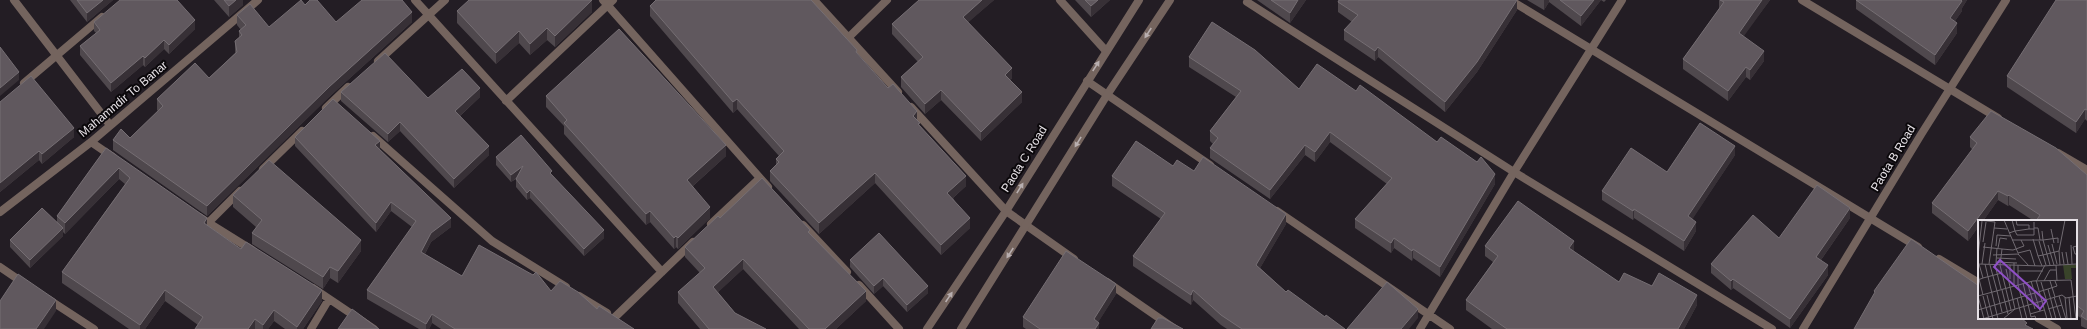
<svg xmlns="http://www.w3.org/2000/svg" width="2087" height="329" font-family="Helvetica,sans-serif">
	<rect width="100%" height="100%" fill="#231d24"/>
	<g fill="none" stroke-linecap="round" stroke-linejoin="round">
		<path stroke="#74645e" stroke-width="8" d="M14 0 110 125
			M415 0 662 272
			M603 0 768 187
			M814 0 898 92
			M1060 0 1106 51
			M1510 0 1918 247
			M1802 0 1998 118
			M1247 2 1514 172 1772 329
			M848 38 887 0
			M378 61 445 0
			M1087 81 1210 165
			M24 83 102 17
			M506 101 613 0
			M911 107 1006 211 1074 259
			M326 108 348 87
			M373 136 492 241 566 287
			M91 142 113 157
			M2058 153 2087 170
			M263 169 302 131
			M1277 211 1450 329
			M0 212 91 142 258 0
			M199 217 252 250
			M208 223 240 191
			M711 224 760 178
			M803 225 847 272
			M1939 259 1979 283
			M0 267 25 284
			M1107 282 1175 329
			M859 285 899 329
			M313 288 374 329
			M579 296 607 313
			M48 299 94 329
			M614 318 693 242
			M2038 318 2057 329
			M311 329 329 299
			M1420 329 1514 172 1622 0"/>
		<path stroke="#74645e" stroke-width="8" d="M927 329 1006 211 1139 0
			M961 329 1107 95 1170 0
			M1803 329 1922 133 2006 0"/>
	</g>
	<path fill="#4f484d" d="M70 0H113L87 22Z
		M214 0H243V5L229 17Z
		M919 0H994L968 22 1012 78 1010 80 1022 102 981 141 941 100 925 114 901 87V77L918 62 892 34V24Z
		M1075 0H1110L1091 17Z
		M1257 0H1306L1290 23Z
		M1527 0H1606L1604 2 1601 0 1581 26 1549 2 1544 10Z
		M1719 0H1770L1743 36 1764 61 1750 80 1746 77 1728 101 1683 69V59L1719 9Z
		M1856 0H1967L1962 8V11L1955 21 1957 33 1935 65 1856 9Z
		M2087 0V121L2085 119 2076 133 2007 87V76Z
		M1338 2 1517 10 1477 72 1445 112 1378 57 1375 61 1344 40V30L1352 22 1338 12Z
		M305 5 336 22H412L329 97 207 216 113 150V140L130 138 158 111 157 110V99L209 78 235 53V41L239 38V31L241 30 237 25V15L269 27Z
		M650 6 857 54 917 120 920 126 966 186 953 198 970 228 941 255 875 183 819 234 770 181V171L776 165V159L779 156 737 109 733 113 650 16Z
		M457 11 592 12 555 47 547 40 530 55 519 43 496 64 457 23Z
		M94 22 195 29 169 54 164 49 145 67 143 65 111 92 80 55V46L96 33 94 31Z
		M1189 57 1299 89 1356 91 1437 142 1495 184 1440 277 1413 258 1412 261 1394 248 1391 253 1355 228V219L1387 184 1330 142 1315 162 1305 155 1270 199 1210 158V148L1213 144 1210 141V131L1236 97 1189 67Z
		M341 92 428 98 480 97 460 116 489 155 454 188 400 131 388 142 341 101Z
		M546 96 726 156 693 186 710 218 678 249 676 247 674 249 650 222 646 225 564 134V126L546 107Z
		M0 102 74 137 42 164 39 160 0 192Z
		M295 137 380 150 451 227 431 242 425 254 462 276 551 291 597 309 634 329H441L432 323 429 329H419L367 299V290L412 227 391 211 376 232 295 146Z
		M1970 137 2087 175V329L2081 326V318L2076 315V221H2034L2009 205 2008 206 1998 200 1983 221H1979V226L1968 241 1932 213V203L1973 150 1970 147Z
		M106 148 207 225 241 249 322 301 303 329H285L274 321 268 329H195L198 325 165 301 145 329H129L62 283V272L125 184 119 179 65 234 63 232V236L30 268 10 247V240L57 222V216Z
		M1735 155 1692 219 1696 231 1684 251 1634 218 1633 220 1602 200V191L1667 172Z
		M496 157 552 175 604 238 584 256 530 198 527 200 516 187V179L511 182 496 165Z
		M1173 166 1194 171 1286 224 1260 268 1286 292 1325 317 1345 329H1227L1221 325 1193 300 1191 305 1133 266V256L1161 219 1112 186V176Z
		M233 195 361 251 338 283 330 278 323 289 252 244V233L256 227 233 207Z
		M720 218 810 235 866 301 836 329H799L743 269 718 292 735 313 766 329H700L678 303V292L700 273 685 257V247Z
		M1850 218 1821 260 1828 275 1790 328 1733 288 1731 290 1711 273V264L1779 238Z
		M1485 246 1574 251V252L1619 282 1652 286 1697 305 1684 329H1492L1466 310V300L1493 262 1485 256Z
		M850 260 928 293 907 312 883 286 874 294 850 267Z
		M1116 294 1098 322 1099 329H1026L1023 327V317Z"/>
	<path fill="#373036" d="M103 0H113L87 22V13Z
		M236 0H243V5L229 17V6Z
		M592 0V12L555 47V36Z
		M982 0H994L963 27V17Z
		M1098 0H1110L1091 17V6Z
		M1298 0H1306L1290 23V13Z
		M1517 0V10L1477 72 1445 112V102Z
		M1544 0H1549V2L1544 10Z
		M1594 0H1601L1581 26V16Z
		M1762 0H1770L1739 43V33Z
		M1960 0H1967L1962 8V11L1950 28V18Z
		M412 12V22L329 97 207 216V206L329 87Z
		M195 20V29L169 54V45Z
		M1957 23V33L1935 65V55Z
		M547 28V40L530 55V44Z
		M519 31V43L496 64V53Z
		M164 40V49L145 67V58Z
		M1378 47V57L1375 61V51Z
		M1764 51V61L1750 80V70Z
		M143 56V65L111 92V83Z
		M1746 67V77L1728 101V91Z
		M1012 68V78L1005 85V75Z
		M19 72V80L0 96V88Z
		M480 88V97L455 120V111Z
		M941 90V100L925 114V104Z
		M1022 92V102L981 141V132Z
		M737 99V109L733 113V102Z
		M2085 109V119L2076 133V122Z
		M917 111V122L913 116Z
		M400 122V131L388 142V134Z
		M74 128V137L42 164V154Z
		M1330 132V142L1315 162V152Z
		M380 141V150L375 145Z
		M726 145V156L687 191V180Z
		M1305 145V155L1270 199V190Z
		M489 146V155L454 188V179Z
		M1735 146V155L1688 226V216Z
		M39 151V160L0 192V183Z
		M523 166V173L511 182V175Z
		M119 168V179L65 234V223Z
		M875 173V183L819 234V223Z
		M1495 174V184L1440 277V267Z
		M966 176V186L947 203V193Z
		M530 190V198L527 200V193Z
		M1998 191V200L1983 221H1979V226L1968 241V231Z
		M2009 195V205L2008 206V196Z
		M391 202V211L376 232V223Z
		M710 207V218L678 249V238Z
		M1850 208V218L1816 267V257Z
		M1634 209V218L1633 220V211Z
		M650 211V222L646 225V214Z
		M1286 214V224L1256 275V265Z
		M207 218V229L204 223Z
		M451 218V227L431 242 421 261V252L431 233Z
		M970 218V228L941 255V245Z
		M1696 222V231L1684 251V241Z
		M63 228V236L30 268V260Z
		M604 230V238L584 256V249Z
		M676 236V247L674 249V238Z
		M1394 238V248L1391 253V243Z
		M361 240V251L338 283V271Z
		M1574 241V251L1569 259V248Z
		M1413 249V258L1412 261V251Z
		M743 259V269L713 297V287Z
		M1828 265V275L1790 328V319Z
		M330 267V278L323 289V277Z
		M883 278V286L874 294V286Z
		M1733 279V288L1731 290V281Z
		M1116 284V294L1094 329V319Z
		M928 286V293L907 312V305Z
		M165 290V301L145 329H140V325Z
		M322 290V301L303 329H297V327Z
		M1193 290V300L1191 305V295Z
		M866 291V301L836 329H825Z
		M1697 295V305L1684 329H1678Z
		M56 300V311L44 329H36Z
		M1418 309V318L1409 329H1401Z
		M274 310V321L268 329H263V325Z
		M432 314V323L429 329H426V324Z
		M255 319V329H248Z
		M1099 323V329H1095Z"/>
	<path fill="#60585e" stroke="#756e73" d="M77 0H103L87 13Z
		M120 0H177L195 20 169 45 164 40 145 58 143 56 111 83 80 46 100 30 94 22Z
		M224 0H236L229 6Z
		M301 0 305 5 310 0H317L336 22 362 0H402L412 12 329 87 207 206 113 140 121 129 130 138 163 106 157 99 195 63 209 78 237 52 235 41 242 35 239 31 246 25 237 15 250 4 269 27Z
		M469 0H592L555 36 547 28 530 44 519 31 496 53 457 11Z
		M656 0H811L857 50 856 52 888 88 893 84 917 111 913 116 920 123 918 124 966 176 947 193 970 218 941 245 875 173 819 223 770 171 779 162 776 159 784 151 737 99 733 102 650 6Z
		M919 0H982L963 17 1012 68 1005 75 1022 92 981 132 941 90 925 104 901 77 923 57 892 24Z
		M1085 0H1098L1091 6Z
		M1271 0H1298L1290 13Z
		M1339 0H1517L1477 62 1445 102 1378 47 1375 51 1344 30 1358 15 1338 2Z
		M1560 0H1594L1581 16Z
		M1720 0H1762L1739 33 1764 51 1750 70 1746 67 1728 91 1683 59 1724 2Z
		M1856 0H1961L1962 1 1950 18 1957 23 1935 55Z
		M2056 0H2087V110L2085 109 2076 122 2007 76Z
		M1212 22 1255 50 1299 89 1317 64 1356 91 1360 85 1437 142 1441 137 1477 162 1481 157 1495 174 1440 267 1413 249 1412 251 1394 238 1391 243 1355 219 1392 178 1330 132 1315 152 1305 145 1270 190 1210 148 1218 138 1210 131 1241 91 1189 57Z
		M619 29 726 145 687 180 710 207 678 238 676 236 674 238 650 211 646 214 564 123 567 120 546 96Z
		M0 47 19 72 0 88Z
		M385 53 428 98 462 69 480 88 455 111 489 146 454 179 400 122 388 134 341 92Z
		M31 76 74 128 42 154 39 151 0 183V102Z
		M333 99 380 141 375 145 451 218 431 233 421 252 462 276 479 245 533 275 536 272 551 291 560 281 578 292 597 309 599 306 634 329H455L432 314 426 324 367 290 416 221 391 202 376 223 295 137Z
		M1991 111 2056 148 2087 175V320L2081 316 2084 311 2076 305V221H2036L2040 215 2009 195 2008 196 1998 191 1968 231 1932 203 1977 143 1970 137Z
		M1700 123 1735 146 1688 216 1696 222 1684 241 1634 209 1633 211 1602 191 1631 148 1667 172Z
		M521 135 552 171 550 173 604 230 584 249 530 190 527 193 516 179 523 166 511 175 496 157Z
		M1136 141 1173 166 1177 160 1194 171 1203 157 1286 214 1256 265 1286 292 1288 290 1325 317 1326 315 1345 329H1242L1221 315 1193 290 1191 295 1133 256 1165 213 1112 176Z
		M106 148 207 218 204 223 241 249 246 242 322 290 297 327 274 310 263 325 255 319 248 329H195L203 317 165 290 140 325 62 272 130 178 119 168 65 223 57 216Z
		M269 160 361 240 338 271 330 267 323 277 252 233 262 220 233 195Z
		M762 178 810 230 808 232 866 291 825 329H809L743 259 713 287 735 313 766 329H709L678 292 705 268 685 247 718 216 720 218Z
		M1817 185 1850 208 1816 257 1828 265 1790 319 1733 279 1731 281 1711 264 1753 215 1779 238Z
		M1518 201 1574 241 1569 248 1619 282 1624 273 1652 286 1659 273 1697 295 1678 329H1507L1466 300 1498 256 1485 246Z
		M42 208 63 228 30 260 10 240Z
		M879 233 928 286 907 305 883 278 874 286 850 260Z
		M1911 239 1979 286V318H2021L2027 323 2025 325 2033 329H1854L1875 292 1874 291Z
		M1066 251 1116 284 1094 319 1099 323 1095 329H1040L1023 317Z
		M18 274 56 300 36 329H0V301Z
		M1387 282 1418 309 1401 329H1347Z
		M352 309 379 329H338Z
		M1158 318H1163L1183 329H1151Z"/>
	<defs><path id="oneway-solid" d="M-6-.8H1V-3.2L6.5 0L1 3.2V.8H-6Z"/></defs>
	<g fill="#b8afb0">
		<use href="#oneway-solid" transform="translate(1148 33) rotate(123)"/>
		<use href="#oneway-solid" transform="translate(1096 66) rotate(-57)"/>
		<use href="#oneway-solid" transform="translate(1078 142) rotate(121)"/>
		<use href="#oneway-solid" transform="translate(1020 188) rotate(-58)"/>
		<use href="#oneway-solid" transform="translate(1010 253) rotate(123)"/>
		<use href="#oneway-solid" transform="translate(949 297) rotate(-56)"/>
	</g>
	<g text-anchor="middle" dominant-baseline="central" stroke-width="4" stroke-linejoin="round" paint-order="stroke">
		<g font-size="12" fill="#e6e1e6" stroke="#0b080b">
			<text transform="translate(123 99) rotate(-40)">Mahamndir To Banar</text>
			<text transform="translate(1893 158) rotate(-59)">Paota B Road</text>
			<text transform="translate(1024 159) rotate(-58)">Paota C Road</text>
		</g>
	</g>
	<g transform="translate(1978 220)">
		<rect width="99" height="99" fill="#231d24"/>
		<path d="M85 45H99V48H93L94 59H87Z" fill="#39432a"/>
		<path fill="none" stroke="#716b72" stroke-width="1" d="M0 0 17 2 11 44M26 0 40 33 52 30 57 46M34 0 37 11 51 9M38 0 39 5H51V9H56M16 8 29 9M56 8H60L62 20M73 9 76 23M31 13 37 11 39 15H56V2M55 19 60 36M34 20H65L64 11M61 21 65 35 81 31 82 45M5 22 8 2M74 24 79 44M70 25 76 45M93 25 94 44M18 26 19 15 33 16M99 26 95 27 97 34H99M5 27 24 29 22 45M20 28 22 18 29 19M24 29 35 30 46 26 43 20M81 31 87 0M84 32 86 44M88 32 90 44M40 34 51 46M15 35 41 34M0 36 4 1M19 38 38 39M18 42 39 43M18 43 19 28M36 43V65M0 44 64 46 99 44M4 44 7 23M7 44 20 99M12 45 19 71M17 45 23 69M22 45 33 90M40 45V65L49 99M72 45 65 20 80 18V23M78 45 79 61M64 46 60 36 65 35 68 45M28 49 37 89M40 51H65M0 55 5 75M5 58 24 53M32 59V45M0 60 5 58 1 44M58 60 69 99M59 60 67 45M93 60 98 99M53 61 62 91M66 61 72 50H78M72 61 77 77M63 62 74 99M45 63 53 97 57 96 58 99M50 65 57 89M70 69 79 66 77 61M24 70 30 94M19 71 24 92M9 75 15 99M5 76 11 99M81 76 88 99M76 77 83 99M87 77 89 98M91 77 93 99M39 78 44 99M70 89 84 85M0 90 70 69 78 99M52 94 66 90M4 99 84 75 88 78 99 76M6 99 0 76 55 61 93 60M25 99 37 89"/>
		<path fill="#9050c7" fill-opacity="0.15" stroke="#9050c7" stroke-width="2" d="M22 40 68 81 62 89 16 47Z"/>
		<rect width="99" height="99" fill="none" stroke="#e6e1e6" stroke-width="2"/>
	</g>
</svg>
